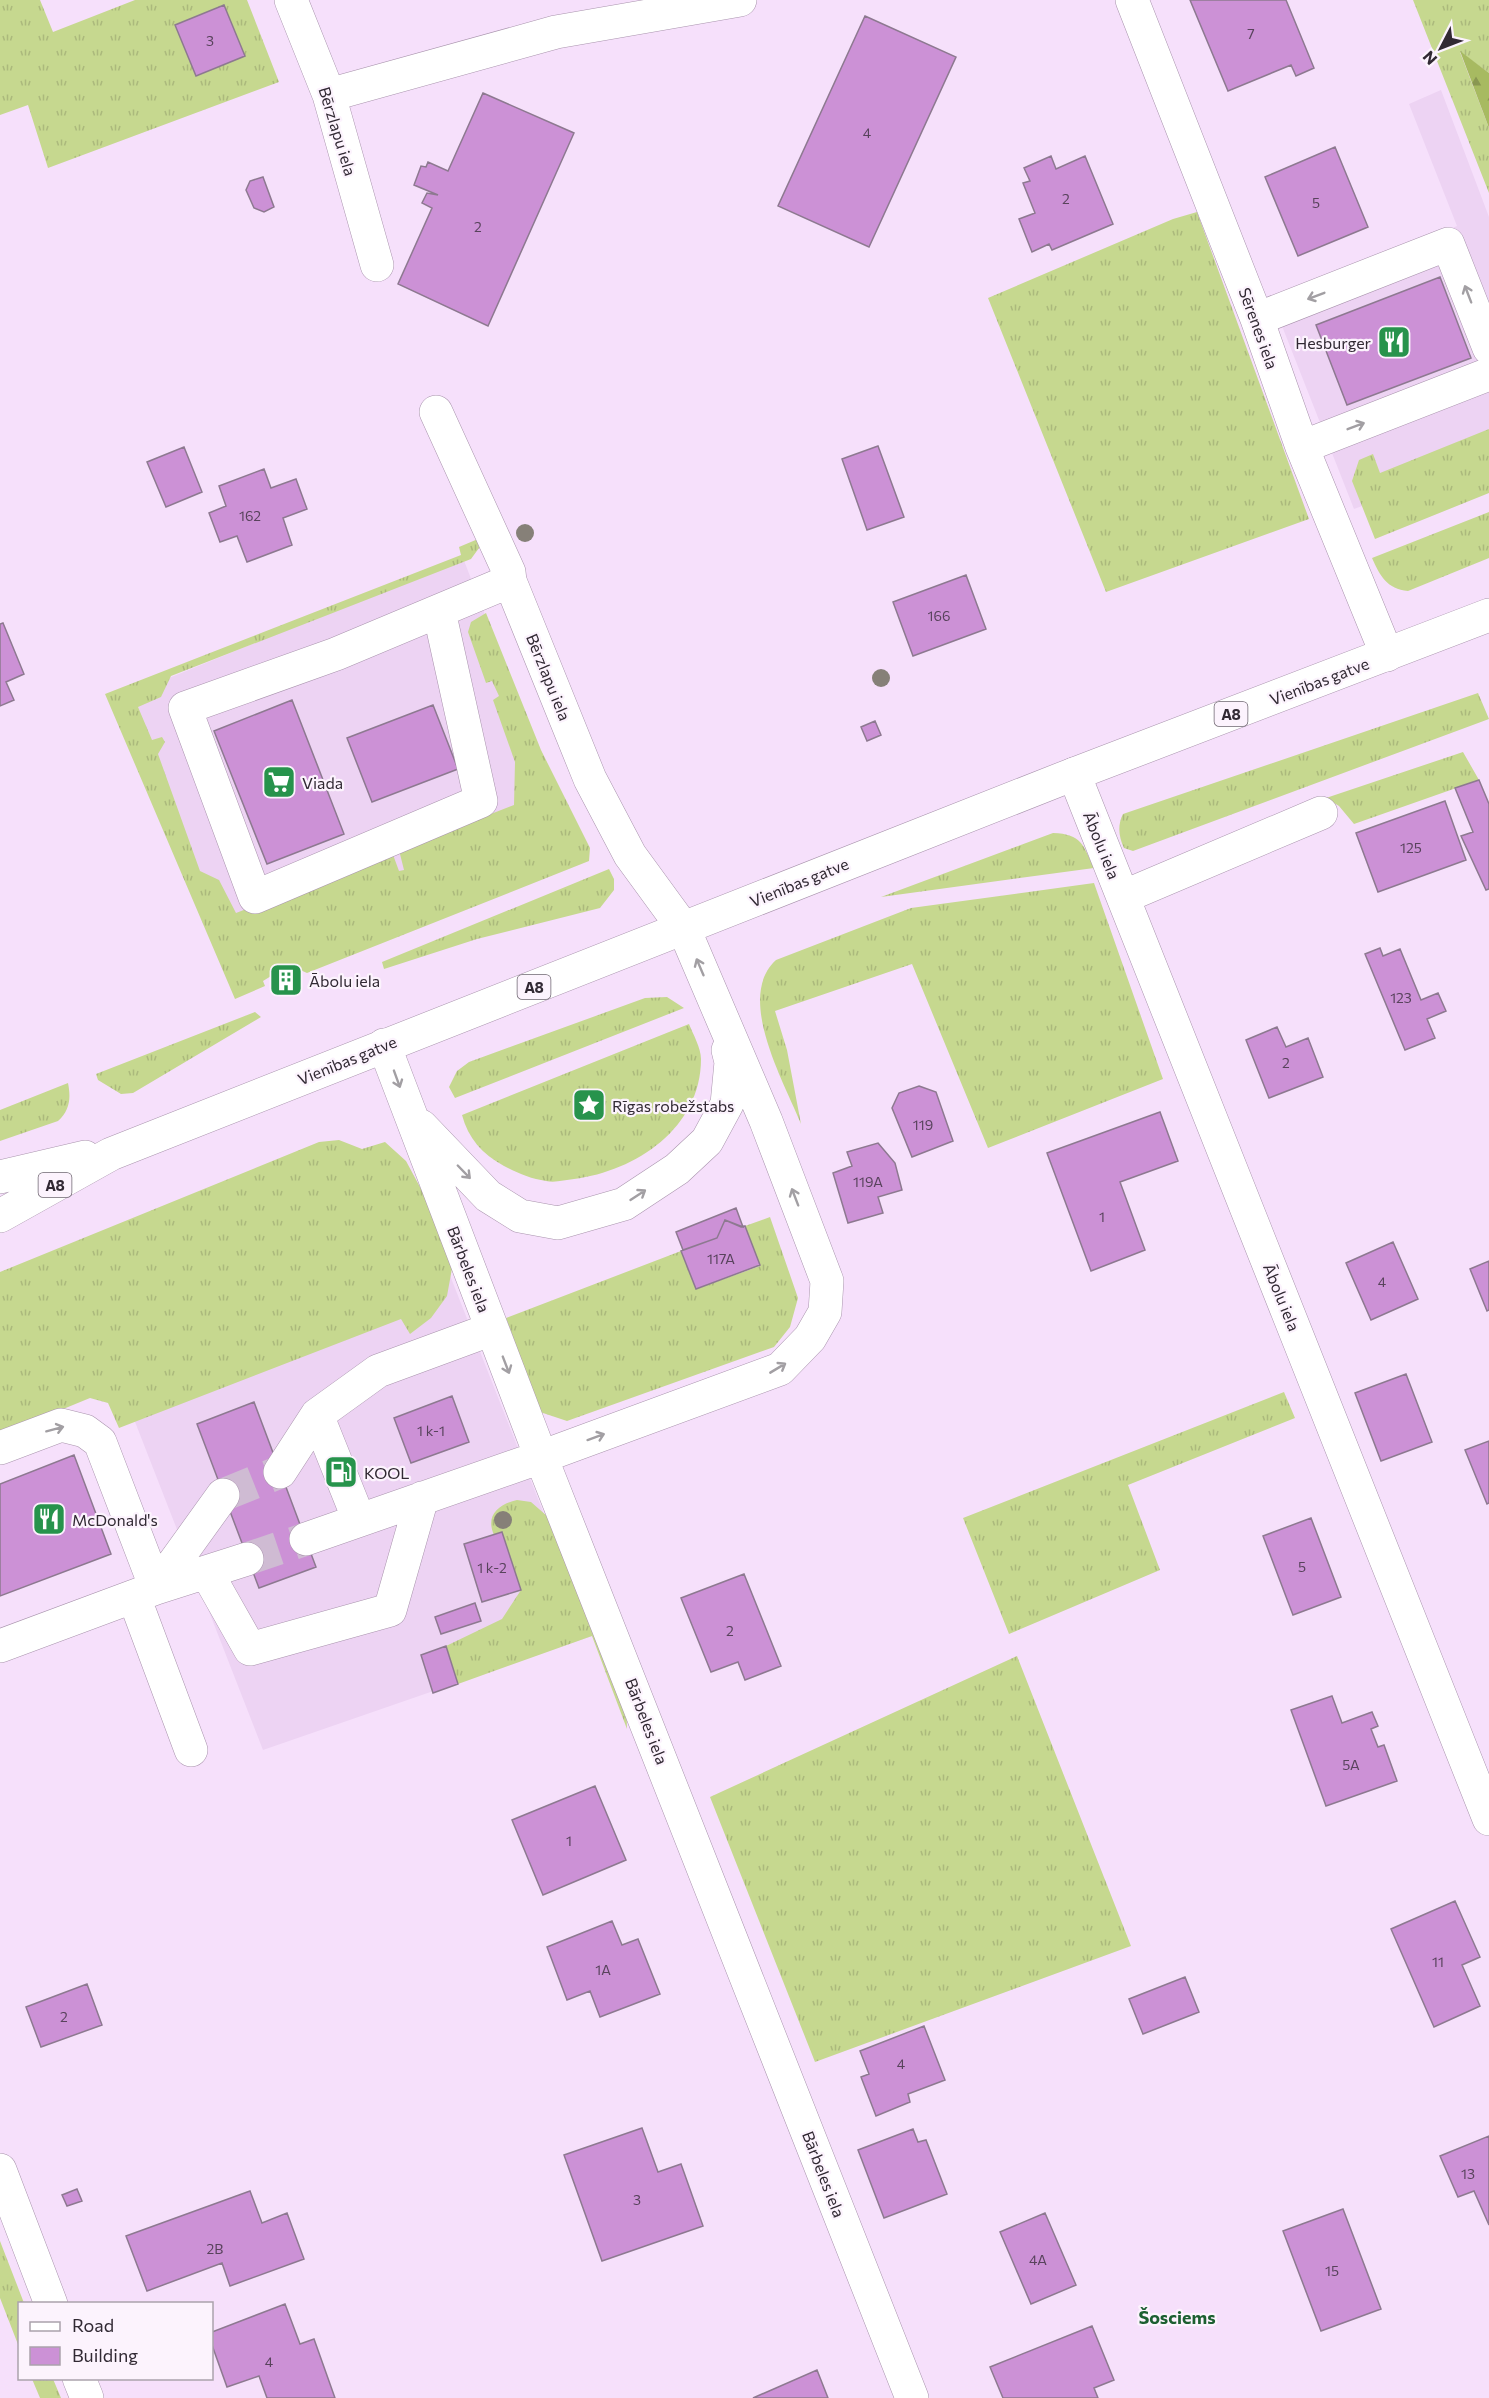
<svg xmlns="http://www.w3.org/2000/svg" width="1489" height="2398" font-family="Commissioner,sans-serif">
	<defs>
		<pattern id="grass-tufts" width="24" height="20" patternUnits="userSpaceOnUse" patternTransform="scale(1.5)"><rect width="24" height="20" fill="#c6d88f"/><path d="M3 7l-1-3M5 7V3M7 7l1-3M15 17l-1-3M17 17v-4M19 17l1-3" fill="none" stroke="#abb97c"/></pattern>
		<pattern id="forest-firs" width="22" height="20" patternUnits="userSpaceOnUse" patternTransform="scale(1.5)"><rect width="22" height="20" fill="#a7ba61"/><path d="M5 1l3.5 6h-7zM16 11l3.5 6h-7z" fill="#899751"/></pattern>
	</defs>
	<rect width="100%" height="100%" fill="#f6e0fb"/>
	<path fill="#edd3f3" d="M1441 90 1489 217V459L1354 509 1271 298 1457 226 1409 104Z
		M463 558 560 809 218 945 120 698Z
		M412 1179 592 1636 263 1750 91 1309Z"/>
	<path fill="url(#grass-tufts)" d="M0 0H40L53 32 135 0H247L279 82 48 168 28 105 0 115Z
		M1413 0H1489V73L1460 52 1489 128V193Z
		M1197 212 1309 519 1106 592 988 298 1173 219Z
		M1489 429V493L1375 539 1352 481 1359 460 1373 454 1380 473Z
		M1489 512V558L1408 591C1387 589 1380 576 1372 558Z
		M478 539 479 548 471 559 171 676 161 697 138 707 152 740 162 737 165 742 158 754 200 871 219 880 236 913 392 852 399 871 404 870 399 850 514 805 515 762 493 700 499 696 492 681 486 683 468 632 471 622 486 613 541 750 590 848 589 861 307 973 289 965 263 981 265 986 235 999 105 694 461 555 459 547Z
		M1478 693 1489 719 1133 851 1124 848C1119 837 1117 826 1123 814Z
		M1463 752 1479 780 1354 824 1339 806 1326 798Z
		M1053 833C1082 834 1083 845 1094 868L881 897Z
		M609 869 614 879V890L600 908 477 939 384 969 382 962Z
		M1094 883 1163 1079 988 1148 912 964 775 1011 787 1050 801 1124C784 1082 735 997 776 960L911 908Z
		M667 997 684 1008 455 1098 449 1087 457 1071 469 1062 645 998Z
		M255 1012 261 1017 133 1093 121 1094 98 1080 96 1074Z
		M689 1024C693 1034 701 1048 701 1059 701 1128 636 1171 574 1179 565 1180 555 1183 546 1181 531 1179 517 1173 504 1166 482 1154 468 1138 462 1115Z
		M68 1083C71 1098 70 1110 58 1121L0 1141V1110Z
		M339 1140 362 1149 385 1142 406 1161 434 1213 453 1263 447 1296 431 1318 410 1334 401 1319 119 1428 108 1403 90 1398 0 1435V1272L319 1142Z
		M770 1217 798 1298 790 1327 774 1347 567 1421 540 1412 506 1318 681 1251 696 1289 760 1266 745 1226Z
		M1284 1392 1295 1418 1128 1485 1160 1570 1009 1634 963 1518Z
		M517 1500 531 1502 547 1516 626 1694 627 1729 592 1636 458 1684 446 1646 502 1619 521 1590 502 1532 494 1535C485 1515 499 1504 517 1500Z
		M1017 1656 1131 1946 815 2062 710 1797Z
		M0 2241 24 2303 20 2304 19 2347 0 2298Z
		M32 2379H53L61 2398H40Z"/>
	<path fill="url(#forest-firs)" d="M1460 51 1489 73V128Z"/>
	<path fill="#cc91d6" stroke="#8d7990" stroke-width="1.5" d="M1190 0H1286L1314 68 1296 76 1291 65 1228 91Z
		M224 5 245 56 196 76 175 25Z
		M865 16 956 57 869 247 778 206Z
		M483 93 574 133 488 326 398 284 432 208 422 203 427 193 438 195 414 185 421 166 426 167 428 162 448 171Z
		M1335 147 1368 227 1298 256 1265 177Z
		M1051 156 1056 169 1085 156 1113 224 1052 250 1049 244 1032 252 1019 219 1035 213 1023 183 1030 181 1024 168Z
		M263 177 274 207 264 212 254 208 246 190 250 181Z
		M1440 277 1471 358 1347 405 1316 325Z
		M878 446 904 517 867 530 842 459Z
		M184 447 202 492 166 507 147 462Z
		M264 469 271 488 296 479 307 509 283 518 292 545 247 562 237 536 220 542 209 513 226 506 219 486Z
		M966 575 986 629 913 656 893 602Z
		M3 623 24 674 6 682 14 700 0 706V624Z
		M292 700 344 834 267 864 214 731Z
		M433 705 458 769 372 802 347 738Z
		M875 721 881 735 867 741 861 727Z
		M1479 780 1489 804V889L1486 890 1461 836 1473 832 1455 788Z
		M1445 801 1466 860 1378 892 1356 833Z
		M1380 948 1383 956 1400 949 1421 1000 1438 993 1446 1011 1427 1019 1435 1038 1405 1050 1365 954Z
		M296 972 299 979 276 988 273 981Z
		M1277 1027 1286 1047 1308 1038 1323 1077 1269 1098 1246 1040Z
		M919 1086 936 1092 953 1141 912 1157 892 1108 899 1093Z
		M1160 1112 1178 1161 1120 1182 1145 1250 1091 1271 1047 1153Z
		M878 1143 895 1163 902 1190 878 1197 883 1213 848 1223 833 1173 852 1166 847 1152Z
		M736 1208 743 1227 725 1220 717 1238 683 1250 676 1232Z
		M725 1220 741 1227 745 1226 760 1265 696 1289 681 1251 717 1238Z
		M1393 1242 1418 1299 1371 1320 1346 1263Z
		M1489 1261V1310L1487 1311 1470 1269Z
		M1406 1374 1432 1442 1381 1461 1355 1393Z
		M452 1396 469 1442 411 1463 394 1418Z
		M254 1402 316 1567 259 1588 197 1424Z
		M1489 1441V1503L1487 1504 1465 1450Z
		M74 1455 111 1554 0 1596V1484Z
		M1311 1518 1341 1597 1293 1615 1263 1536Z
		M502 1532 521 1590 482 1602 464 1544Z
		M744 1574 781 1666 745 1680 738 1662 711 1672 681 1598Z
		M475 1603 481 1621 441 1634 435 1617Z
		M446 1646 458 1684 433 1693 421 1655Z
		M1332 1696 1342 1723 1372 1712 1378 1726 1371 1729 1378 1747 1384 1745 1397 1781 1326 1806 1291 1710Z
		M595 1786 626 1860 543 1895 512 1820Z
		M1455 1901 1480 1957 1462 1965 1480 2006 1434 2027 1391 1929Z
		M612 1921 622 1945 638 1939 660 1994 600 2017 590 1991 567 2000 547 1947Z
		M1185 1977 1199 2012 1143 2034 1129 1999Z
		M87 1984 102 2025 41 2047 26 2007Z
		M924 2026 945 2080 908 2094 910 2102 876 2116 861 2077 869 2074 860 2051Z
		M642 2128 658 2172 681 2164 703 2226 602 2261 564 2155Z
		M913 2129 918 2142 926 2140 947 2194 884 2218 858 2150Z
		M1489 2136V2225L1474 2191 1458 2197 1440 2156Z
		M77 2189 82 2201 67 2206 62 2195Z
		M250 2191 262 2223 287 2213 304 2259 230 2286 222 2263 147 2291 126 2236Z
		M1343 2209 1381 2309 1321 2331 1283 2231Z
		M1045 2213 1076 2285 1031 2304 1000 2232Z
		M285 2304 300 2344 314 2339 335 2398H267L259 2376 227 2387 212 2345V2332Z
		M1092 2326 1114 2380 1094 2388 1098 2398H1003L990 2367Z
		M817 2370 828 2398H753Z"/>
	<g fill="none" stroke-linecap="round" stroke-linejoin="round">
		<path stroke="#cfbbd3" stroke-width="33" stroke-dasharray="33 16" stroke-linecap="butt" d="M223 1495 280 1472
			M247 1559 306 1539"/>
		<defs>
			<path id="minor" d="M291 0 329 95 377 265
				M1132 0 1257 319 1302 447 1387 655
				M329 95 556 32 740 0
				M1257 319 1448 244 1489 348
				M1302 447 1489 374
				M439 611 481 801 255 897 185 708 336 654 510 581
				M1074 774 1489 1819
				M1123 897 1321 813
				M384 1045 541 1457 912 2398
				M421 1126 488 1196 520 1216 558 1223 624 1204 677 1169 707 1141 727 1104 731 1062 728 1050
				M317 1415 359 1520
				M0 1448 61 1425 85 1431 100 1442 156 1588
				M280 1472 317 1415 378 1371 492 1329
				M306 1539 541 1457 780 1369 810 1338 825 1312 827 1281 766 1121 684 929 630 855 590 779 510 581 509 572 436 412
				M207 1573 250 1649 390 1610 422 1498
				M156 1588 223 1495
				M134 1597 191 1750
				M0 1646 156 1588 247 1559
				M0 2170 51 2304
				M79 2378 87 2398"/>
			<path id="highway" d="M0 1177 85 1157
				M0 1216 111 1154 1074 774 1489 615"/>
		</defs>
		<use href="#minor" stroke="#a994ad" stroke-width="34"/>
		<use href="#highway" stroke="#a994ad" stroke-width="34"/>
		<use href="#minor" stroke="#fff" stroke-width="33"/>
		<use href="#highway" stroke="#fff" stroke-width="33"/>
	</g>
	<g fill="#868078">
		<circle cx="525" cy="533" r="9"/>
		<circle cx="881" cy="678" r="9"/>
		<circle cx="503" cy="1520" r="9"/>
	</g>
	<defs><path id="oneway-shaft" d="M-6 0H5M1.5-3L5.5 0L1.5 3" fill="none" stroke-width="1.6" stroke-linecap="round" stroke-linejoin="round" transform="scale(1.5)"/></defs>
	<g stroke="#a29fa3">
		<use href="#oneway-shaft" transform="translate(1468 294) rotate(-111)"/>
		<use href="#oneway-shaft" transform="translate(1316 296) rotate(159)"/>
		<use href="#oneway-shaft" transform="translate(1356 426) rotate(-21)"/>
		<use href="#oneway-shaft" transform="translate(700 967) rotate(-113)"/>
		<use href="#oneway-shaft" transform="translate(397 1079) rotate(70)"/>
		<use href="#oneway-shaft" transform="translate(464 1172) rotate(46)"/>
		<use href="#oneway-shaft" transform="translate(638 1195) rotate(-33)"/>
		<use href="#oneway-shaft" transform="translate(795 1197) rotate(-111)"/>
		<use href="#oneway-shaft" transform="translate(506 1365) rotate(69)"/>
		<use href="#oneway-shaft" transform="translate(778 1368) rotate(-31)"/>
		<use href="#oneway-shaft" transform="translate(55 1429) rotate(-15)"/>
		<use href="#oneway-shaft" transform="translate(596 1437) rotate(-20)"/>
	</g>
	<defs>
		<symbol id="restaurant-square" viewBox="-11 -11 22 22"><rect x="-9" y="-9" width="18" height="18" rx="4" fill="#27934c" stroke="#fcf3fd"/><path d="M-5-6h1v4h1v-4h1v4h1v-4h1v5L-1.5 .5V6h-2V.5L-5-1ZM5-6V6H3V1.5H1.5Q1.5-4 5-6Z" fill="#fff"/></symbol>
		<symbol id="supermarket-square" viewBox="-11 -11 22 22"><rect x="-9" y="-9" width="18" height="18" rx="4" fill="#27934c" stroke="#fcf3fd"/><path d="M-6-5.5h2.5l.6 2H6L4.5 2H-2.5L-4.4-4H-6ZM-1.5 3.2a1.3 1.3 0 1 0 .1 0ZM3 3.2a1.3 1.3 0 1 0 .1 0Z" fill="#fff"/></symbol>
		<symbol id="building-square" viewBox="-11 -11 22 22"><rect x="-9" y="-9" width="18" height="18" rx="4" fill="#27934c" stroke="#fcf3fd"/><path d="M-4-6H4V6H1V3H-1V6H-4ZM-2.5-4.3h1.7v1.8h-1.7ZM.8-4.3h1.7v1.8H.8ZM-2.5-1h1.7V.8h-1.7ZM.8-1h1.7V.8H.8Z" fill="#fff"/></symbol>
		<symbol id="sight-square" viewBox="-11 -11 22 22"><rect x="-9" y="-9" width="18" height="18" rx="4" fill="#27934c" stroke="#fcf3fd"/><path d="M0-6L1.8-2.2L6-1.7L2.9 1.2L3.7 5.4L0 3.3L-3.7 5.4L-2.9 1.2L-6-1.7L-1.8-2.2Z" fill="#fff"/></symbol>
		<symbol id="fuel-square" viewBox="-11 -11 22 22"><rect x="-9" y="-9" width="18" height="18" rx="4" fill="#27934c" stroke="#fcf3fd"/><path d="M-5.5-6h7V0h2V4h1.3V-2.5L3-4.5l.8-.8L6-3V5H2.5V1h-1V6h-7ZM-4.2-4.7v3.2H.2V-4.7Z" fill="#fff"/></symbol>
	</defs>
	<g fill-rule="evenodd">
		<use href="#restaurant-square" x="1375" y="323" width="38" height="38"/>
		<use href="#supermarket-square" x="260" y="763" width="38" height="38"/>
		<use href="#building-square" x="267" y="961" width="38" height="38"/>
		<use href="#sight-square" x="570" y="1086" width="38" height="38"/>
		<use href="#fuel-square" x="322" y="1453" width="38" height="38"/>
		<use href="#restaurant-square" x="30" y="1500" width="38" height="38"/>
	</g>
	<g text-anchor="middle" dominant-baseline="central" stroke-width="4.5" stroke-linejoin="round" paint-order="stroke">
		<g font-size="14" fill="#58435c">
			<text x="1251" y="33">7</text>
			<text x="210" y="40">3</text>
			<text x="867" y="132">4</text>
			<text x="1066" y="198">2</text>
			<text x="1316" y="202">5</text>
			<text x="478" y="226">2</text>
			<text x="250" y="515">162</text>
			<text x="939" y="615">166</text>
			<text x="1411" y="847">125</text>
			<text x="1401" y="997">123</text>
			<text x="1286" y="1062">2</text>
			<text x="923" y="1124">119</text>
			<text x="868" y="1181">119A</text>
			<text x="1102" y="1216">1</text>
			<text x="721" y="1258">117A</text>
			<text x="1382" y="1281">4</text>
			<text x="431" y="1430">1 k-1</text>
			<text x="1302" y="1566">5</text>
			<text x="492" y="1567">1 k-2</text>
			<text x="730" y="1630">2</text>
			<text x="1351" y="1764">5A</text>
			<text x="569" y="1840">1</text>
			<text x="1438" y="1961">11</text>
			<text x="603" y="1969">1A</text>
			<text x="64" y="2016">2</text>
			<text x="901" y="2063">4</text>
			<text x="1468" y="2173">13</text>
			<text x="637" y="2199">3</text>
			<text x="215" y="2248">2B</text>
			<text x="1038" y="2259">4A</text>
			<text x="1332" y="2270">15</text>
			<text x="269" y="2361">4</text>
		</g>
		<g fill="#fcf3fd" stroke="#6e6670" stroke-width="1.5">
			<rect x="1214.5" y="702" width="33" height="24" rx="4.5"/>
			<rect x="517.5" y="975" width="33" height="24" rx="4.5"/>
			<rect x="38.5" y="1173" width="33" height="24" rx="4.5"/>
		</g>
		<g font-size="15" font-weight="bold" fill="#312933">
			<text x="1231" y="714">A8</text>
			<text x="534" y="987">A8</text>
			<text x="55" y="1185">A8</text>
		</g>
		<g font-size="16" fill="#312933" stroke="#fcf3fd">
			<text transform="translate(338 131) rotate(73)">Bērzlapu iela</text>
			<text transform="translate(1259 328) rotate(70)">Sērenes iela</text>
			<text transform="translate(549 677) rotate(68)">Bērzlapu iela</text>
			<text transform="translate(1319 681) rotate(-21)">Vienības gatve</text>
			<text transform="translate(1102 845) rotate(68)">Ābolu iela</text>
			<text transform="translate(799 882) rotate(-22)">Vienības gatve</text>
			<text transform="translate(347 1060) rotate(-22)">Vienības gatve</text>
			<text transform="translate(469 1269) rotate(69)">Bārbeles iela</text>
			<text transform="translate(1282 1297) rotate(68)">Ābolu iela</text>
			<text transform="translate(647 1721) rotate(69)">Bārbeles iela</text>
			<text transform="translate(824 2174) rotate(69)">Bārbeles iela</text>
		</g>
		<g font-size="16" fill="#312933" stroke="#fcf3fd" text-anchor="start">
			<text x="1371" y="342" text-anchor="end">Hesburger</text>
			<text x="302" y="782">Viada</text>
			<text x="309" y="980">Ābolu iela</text>
			<text x="612" y="1105">Rīgas robežstabs</text>
			<text x="364" y="1472">KOOL</text>
			<text x="72" y="1519">McDonald's</text>
		</g>
		<g font-size="18" font-weight="bold" fill="#1c5f31" stroke="#fcf3fd">
			<text x="1177" y="2317">Šosciems</text>
		</g>
	</g>
	<rect x="18" y="2302" width="195" height="78" fill="#fcf3fd" stroke="#aba2ac" stroke-width="1.5"/>
	<rect x="30" y="2322" width="30" height="9" fill="#ffffff" stroke="#aba2ac" stroke-width="1.5"/>
	<text x="72" y="2332" font-size="18" fill="#312933">Road</text>
	<rect x="30" y="2347" width="30" height="18" fill="#cc91d6" stroke="#aba2ac" stroke-width="1.5"/>
	<text x="72" y="2362" font-size="18" fill="#312933">Building</text>
	<g transform="translate(1441 48) rotate(228)" stroke="#fcf3fd" stroke-width="4.5" paint-order="stroke">
	<path d="M0-4.5L10 22L0 15L-10 22Z" fill="#312933"/>
	<text y="-9" font-size="16" font-weight="bold" text-anchor="middle" fill="#312933">N</text>
	</g>
</svg>
